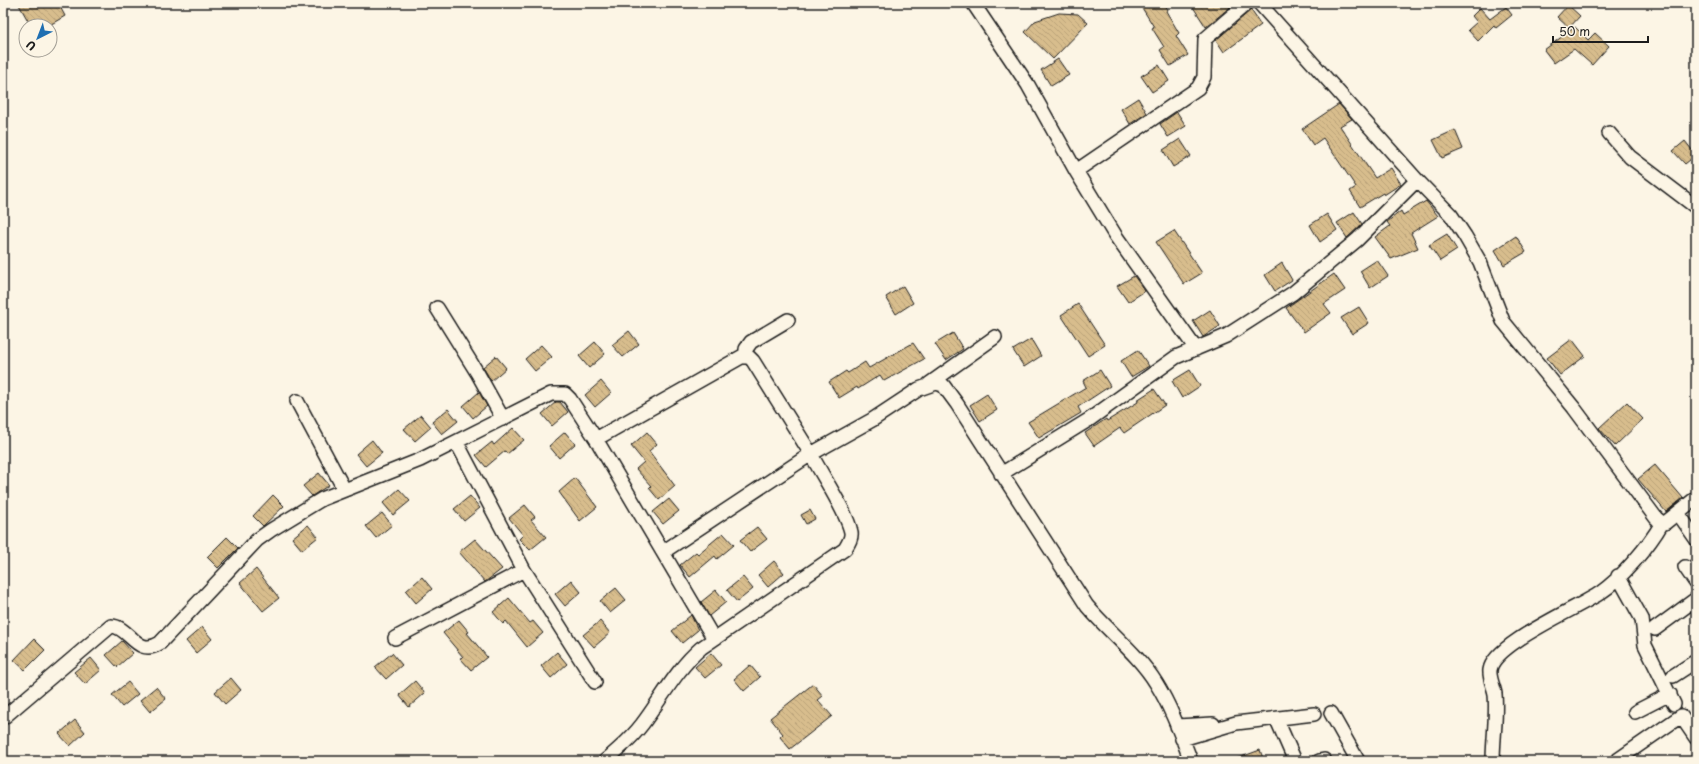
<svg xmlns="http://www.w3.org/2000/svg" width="1699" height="764" font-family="'Playpen Sans',sans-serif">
	<defs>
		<pattern id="building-back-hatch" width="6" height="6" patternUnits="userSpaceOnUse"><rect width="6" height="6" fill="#d8bd8d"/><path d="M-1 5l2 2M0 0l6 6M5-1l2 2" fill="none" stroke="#b9a279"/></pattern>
	</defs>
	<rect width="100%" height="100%" fill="#fcf5e5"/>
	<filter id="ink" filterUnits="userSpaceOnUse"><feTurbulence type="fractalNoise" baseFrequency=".025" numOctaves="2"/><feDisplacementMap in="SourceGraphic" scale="8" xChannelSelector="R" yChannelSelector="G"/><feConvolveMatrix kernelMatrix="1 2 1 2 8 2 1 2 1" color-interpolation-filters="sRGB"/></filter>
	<g filter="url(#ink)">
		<path fill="url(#building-back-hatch)" stroke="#1c1c1c" d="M18 3H58L65 16 48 26H31Z
			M1139 3H1164L1168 10 1166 11 1179 33 1176 36 1188 55 1170 66 1160 50 1164 47 1152 28 1154 27Z
			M1199 3H1235L1206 27 1193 7Z
			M1568 5 1580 16 1569 28 1557 17Z
			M1506 7 1512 15 1496 28 1494 25 1478 41 1468 30 1477 22 1472 16 1480 8 1490 19Z
			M1251 10 1261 25 1224 52 1216 40Z
			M1059 13 1078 14 1088 23 1053 59 1025 32 1035 21Z
			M1575 27 1588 40 1595 33 1609 46 1592 65 1574 49 1554 63 1544 50Z
			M1058 59 1069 75 1051 86 1041 70Z
			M1159 65 1169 81 1152 92 1141 76Z
			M1138 98 1147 113 1130 124 1121 109Z
			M1339 104 1352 119 1340 126 1375 178 1391 168 1401 184 1384 195 1383 193 1360 207 1350 191 1356 187 1323 138 1313 145 1302 129Z
			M1177 112 1186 126 1168 137 1160 124Z
			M1455 130 1463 149 1442 158 1433 140Z
			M1180 139 1191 156 1173 167 1163 150Z
			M1685 141 1696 155 1685 164 1673 151Z
			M1426 201 1438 216 1411 233 1418 248 1391 259 1375 237 1390 226 1387 222 1401 211 1403 215Z
			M1354 212 1362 224 1347 238 1337 223Z
			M1327 214 1337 230 1320 242 1310 225Z
			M1174 231 1202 273 1184 284 1156 242Z
			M1447 234 1457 250 1440 261 1429 245Z
			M1516 236 1526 252 1504 265 1495 250Z
			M1377 260 1388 276 1370 288 1360 271Z
			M1282 263 1292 280 1275 291 1265 275Z
			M1334 274 1345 290 1324 304 1331 313 1304 332 1286 308Z
			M1134 276 1145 291 1128 302 1117 286Z
			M903 286 913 303 896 314 886 297Z
			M1078 304 1105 345 1088 356 1061 315Z
			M1359 307 1369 323 1352 334 1341 318Z
			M1210 310 1220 326 1203 337 1193 321Z
			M629 331 639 344 623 357 612 345Z
			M953 333 963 349 946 360 935 344Z
			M1031 339 1041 356 1024 367 1013 350Z
			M1572 339 1585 356 1560 375 1547 358Z
			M595 342 605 354 589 368 579 356Z
			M913 343 924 359 884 381 880 375 858 389 857 387 839 398 829 382 846 371 848 373 865 362 869 368Z
			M541 345 552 357 535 371 525 359Z
			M1138 350 1149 366 1131 377 1121 361Z
			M496 356 506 368 491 381 483 367Z
			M1100 370 1110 386 1078 407 1081 413 1039 438 1028 422 1086 387 1083 381Z
			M1190 370 1200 386 1182 398 1172 381Z
			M601 381 611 393 595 407 585 395Z
			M1154 389 1165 405 1124 433 1120 428 1094 446 1085 433 1106 419 1107 421 1138 402 1137 400Z
			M479 392 487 406 473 418 463 406Z
			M987 394 997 410 980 421 970 405Z
			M556 402H560L568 412 552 426 542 414Z
			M1627 402 1643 419 1615 446 1599 428Z
			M448 409 458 421 442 434 432 422Z
			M421 415 431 427 415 441 404 429Z
			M513 428 524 440 507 454 505 451 486 467 476 455 492 442 494 445Z
			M565 432 575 444 559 458 549 446Z
			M647 432 657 444 649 451 675 486 659 500 649 488 651 486 636 469 644 462 631 446Z
			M372 440 382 453 366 466 356 454Z
			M1655 465 1683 498 1666 512 1638 479Z
			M319 473 329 485 312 496 303 486Z
			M575 478 597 507 580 521 559 492Z
			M399 489 410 501 393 515 383 503Z
			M273 495 284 506 263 526 253 516Z
			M470 496 480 508 464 521 454 509Z
			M669 499 679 511 663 524 653 512Z
			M525 505 535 517 531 520 546 537 530 550 519 539 523 535 509 518Z
			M810 510 815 519 806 524 801 515Z
			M382 513 392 525 376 538 366 526Z
			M308 525 318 537 302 550 292 538Z
			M757 527 767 539 750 552 740 540Z
			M723 533 734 545 717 559 715 556 690 577 680 565 696 552 698 554Z
			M227 537 238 548 218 568 207 557Z
			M475 539 502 569 485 582 459 552Z
			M774 561 784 573 768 587 758 575Z
			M256 569 279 598 263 611 240 583Z
			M422 577 432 589 416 603 406 591Z
			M743 577 753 589 737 602 727 590Z
			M571 580 581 592 565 606 555 594Z
			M616 588 626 600 610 613 600 601Z
			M716 590 726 602 709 616 701 602Z
			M509 598 530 623 533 621 543 633 527 647 506 621 503 624 493 612Z
			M691 615 698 630 682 643 672 631Z
			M459 620 469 632 467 633 487 657 471 670 460 658 463 657 443 633Z
			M600 621 610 633 594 647 583 635Z
			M202 627 212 639 196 653 186 641Z
			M34 639 45 650 25 670 14 660Z
			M122 641 133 653 117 667 106 655Z
			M557 652 567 664 551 678 541 666Z
			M392 653 402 665 386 679 375 667Z
			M711 653 721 665 705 678 695 667Z
			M91 658 101 670 85 684 74 672Z
			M750 665 760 677 744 691 734 679Z
			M231 678 241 690 225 704 215 692Z
			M415 681 425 693 409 707 399 695Z
			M128 682 138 694 122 707 112 695Z
			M813 684 823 696 818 700 832 716 790 749 780 737 783 734 770 718Z
			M156 687 166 699 150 712 140 700Z
			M75 720 85 732 70 746 59 734Z
			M1260 750 1264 761H1234L1233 760Z"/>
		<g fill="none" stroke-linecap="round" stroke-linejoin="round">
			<defs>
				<path id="street" d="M973 3 1028 85 1076 171 1115 235 1196 349
					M1259 3 1417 180 1451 215 1465 236 1480 262 1503 321 1574 408 1656 518 1662 523H1665L1696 498
					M1609 133 1630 157 1696 207
					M1076 171 1198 88 1204 77 1205 39 1247 3
					M437 308 478 374 503 419
					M746 357V349L751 342 788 320
					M929 384 995 337
					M297 401 344 489
					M596 439 714 639
					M457 443 524 570 595 682
					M1001 474 1090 419 1176 357 1226 336 1293 293 1357 240 1417 180
					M1678 513 1696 539
					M1685 567 1696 583
					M1618 576 1642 619 1645 645 1674 704
					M1655 629 1696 599
					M395 638 524 570
					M1673 676 1696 661
					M1635 712 1670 694
					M1331 713 1358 761
					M3 718 111 626C130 626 136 658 160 643L257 540 271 530 322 499 420 460 551 394H565L570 399 596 439 743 356 749 357 753 361 811 454 872 420 919 389 936 383 943 385 957 404 1087 606C1109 632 1138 654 1156 683 1171 707 1181 735 1191 761
					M1277 720 1295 761
					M1177 726 1213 724
					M1182 739 1236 723 1314 714
					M605 761C620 748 635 735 646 719 664 694 678 668 701 648L845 549C848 544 852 538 851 532 847 512 821 474 811 454L663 552
					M1319 761 1324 760 1325 761
					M1493 761C1493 739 1497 716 1495 694 1494 687 1489 678 1490 670 1493 644 1578 608 1600 593 1621 579 1649 546 1662 523
					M1616 761 1681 716 1696 738"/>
			</defs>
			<use href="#street" stroke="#1c1c1c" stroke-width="16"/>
			<use href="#street" stroke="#fcf5e5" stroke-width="13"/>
		</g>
	</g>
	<rect width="1699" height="764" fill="none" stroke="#fcf5e5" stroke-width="16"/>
	<rect x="8" y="8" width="1683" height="748" fill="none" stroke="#1c1c1c" stroke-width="1.5" filter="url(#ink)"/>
	<g transform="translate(38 38) rotate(222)"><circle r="19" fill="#fcf5e5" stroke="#a29e95"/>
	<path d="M0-3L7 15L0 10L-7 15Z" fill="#1f6fb2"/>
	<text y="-6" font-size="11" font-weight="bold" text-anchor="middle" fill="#1c1c1c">U</text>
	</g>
	<path d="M1553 36v6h95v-6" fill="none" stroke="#1c1c1c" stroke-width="2"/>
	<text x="1559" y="36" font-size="12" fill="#1c1c1c" stroke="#fcf5e5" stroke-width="3" paint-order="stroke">50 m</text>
</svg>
